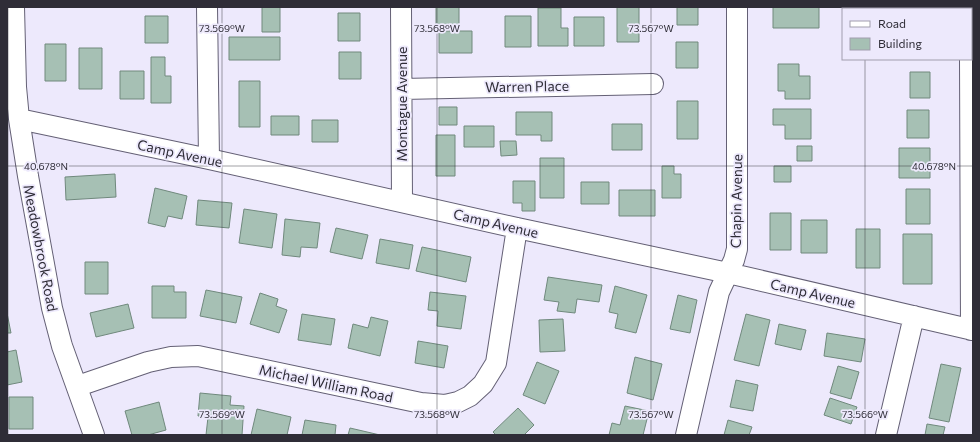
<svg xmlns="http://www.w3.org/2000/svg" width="980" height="442" font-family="Commissioner,sans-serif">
	<rect width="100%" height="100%" fill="#ede9fc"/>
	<path fill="#a6c0b4" stroke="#70897d" d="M262 7H280V32H262Z
		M436 7H459V25H436Z
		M617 7H639V42H617Z
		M677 7H698V25H677Z
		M773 7H819V28H773Z
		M538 8H561V28H568V46H538Z
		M338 13H360V41H338Z
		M145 16H168V43H145Z
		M505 16H531V47H505Z
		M574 17H604V46H574Z
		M439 31H472V53H439Z
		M229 37H280V60H229Z
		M676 42H698V68H676Z
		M45 44H66V81H45Z
		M79 48H102V89H79Z
		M339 52H361V79H339Z
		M151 57H165V76H171V103H151Z
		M778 64H799V76H810V99H785V91H778Z
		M120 71H144V99H120Z
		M910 72H930V98H910Z
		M239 81H260V127H239Z
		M677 101H698V139H677Z
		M439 107H457V125H439Z
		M773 109H811V139H785V125H773Z
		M907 110H929V138H907Z
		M516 112H552V141H541V135H516Z
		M271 116H299V135H271Z
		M312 120H338V142H312Z
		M612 124H642V150H612Z
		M464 126H494V147H464Z
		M436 135H455V176H436Z
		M500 141H516L517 155 501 156Z
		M797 146H812V161H797Z
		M899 148H930V178H899Z
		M540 158H564V198H540Z
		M662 166H674V174H681V198H662Z
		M774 166H791V182H774Z
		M115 174 116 197 66 200 65 177Z
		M513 181H535V211H522V203H513Z
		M581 182H609V204H581Z
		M155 188 187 196 182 219 168 216 165 227 148 223Z
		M906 189H930V224H906Z
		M619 190H655V216H619Z
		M198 200 232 203 229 228 196 225Z
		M244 209 277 214 272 248 239 243Z
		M770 213H791V250H770Z
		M285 219 320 223 317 248 301 247 300 257 282 255Z
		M801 220H827V253H801Z
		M336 228 368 235 362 259 330 252Z
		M856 229H880V268H856Z
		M903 234H932V284H903Z
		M380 239 413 245 409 269 376 263Z
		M422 247 471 257 466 282 416 271Z
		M85 262H108V294H85Z
		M548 277 602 285 599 302 577 299 575 313 557 311 559 302 544 300Z
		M152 286H174V292H186V318H152Z
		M615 286 647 295 636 333 615 328 618 314 609 312Z
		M206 290 242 297 236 323 200 316Z
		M430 292 466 296 461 329 437 326 438 311 428 310Z
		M260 293 278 299 276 306 287 310 279 333 250 324Z
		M678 295 697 300 690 333 670 329Z
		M128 304 134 328 96 337 90 313Z
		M7 313 11 333H7Z
		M302 314 335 319 331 345 298 340Z
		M746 314 770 320 759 366 734 360Z
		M371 317 388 321 380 356 348 348 353 324 368 328Z
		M563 319 565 351 540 352 539 320Z
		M779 324 806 330 801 350 775 344Z
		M827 333 865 339 861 362 824 356Z
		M418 341 448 346 444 368 415 363Z
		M16 350 22 382 7 385V352Z
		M635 357 662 364 653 400 627 393Z
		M537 362 559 371 545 404 523 395Z
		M941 364 961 368 949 422 929 418Z
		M838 366 859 372 851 399 830 393Z
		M736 380 758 385 753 411 730 407Z
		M200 393 231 396 230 405 244 406 242 435H206L208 417 198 416Z
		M9 397H33V429H9Z
		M830 398 857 407 851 424 824 415Z
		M159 402 166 430 148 435H132L125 411Z
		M625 406 649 411 643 435H609L612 423 620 425Z
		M518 408 534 425 524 435H496L493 432Z
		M257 409 291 417 287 435H251Z
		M305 420 336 425 335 435H302Z
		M728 420 752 427 749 435H724Z
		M927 424 945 427 943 435H946H925Z
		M350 428 380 435H348Z"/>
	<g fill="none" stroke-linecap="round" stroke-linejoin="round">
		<defs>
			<path id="minor" d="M14 7 16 87 19 119 28 176 52 308 62 346 94 435
				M207 7 209 159
				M401 7 402 201
				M969 7V9
				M970 59 971 330
				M402 89 653 84
				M19 119 209 159 517 228 728 273 973 330
				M78 386 148 362 171 357 198 356 421 403 445 405 458 402 470 396 483 384 496 363 517 228
				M686 435 719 292 734 260 737 249V7
				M886 435 914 316"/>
		</defs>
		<use href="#minor" stroke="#646075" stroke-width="22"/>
		<use href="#minor" stroke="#fff" stroke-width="20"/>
	</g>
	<path fill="none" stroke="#2f2d37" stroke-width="1" stroke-opacity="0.45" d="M8 7V435M222 7V435M437 7V435M651 7V435M865 7V9M865 59V435M7 166H973"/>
	<g text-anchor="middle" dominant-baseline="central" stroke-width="3.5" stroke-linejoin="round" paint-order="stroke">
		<g font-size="14" fill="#2f2d37" stroke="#ede9fc">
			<text transform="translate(527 86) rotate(-1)">Warren Place</text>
			<text transform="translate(401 104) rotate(-90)">Montague Avenue</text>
			<text transform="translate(180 153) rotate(12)">Camp Avenue</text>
			<text transform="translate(736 201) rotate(-89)">Chapin Avenue</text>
			<text transform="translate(496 223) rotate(13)">Camp Avenue</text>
			<text transform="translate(41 248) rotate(79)">Meadowbrook Road</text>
			<text transform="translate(813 293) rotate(13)">Camp Avenue</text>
			<text transform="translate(326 383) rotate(12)">Michael William Road</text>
		</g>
	</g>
	<g font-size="10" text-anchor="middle" fill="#2f2d37" stroke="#ede9fc" stroke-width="3.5" stroke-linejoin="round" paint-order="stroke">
		<text x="222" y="32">73.569°W</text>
		<text x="437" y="32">73.568°W</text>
		<text x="651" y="32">73.567°W</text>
		<text x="46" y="170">40.678°N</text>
		<text x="934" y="170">40.678°N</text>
		<text x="222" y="418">73.569°W</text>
		<text x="437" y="418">73.568°W</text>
		<text x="651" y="418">73.567°W</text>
		<text x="865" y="418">73.566°W</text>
	</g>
	<rect width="980" height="442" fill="none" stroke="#2f2d37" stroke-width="16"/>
	<rect x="842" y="8" width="130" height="52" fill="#ede9fc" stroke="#a19ead"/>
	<rect x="850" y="21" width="20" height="6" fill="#ffffff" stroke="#a19ead"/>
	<text x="878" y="28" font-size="12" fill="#2f2d37">Road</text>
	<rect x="850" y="38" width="20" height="12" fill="#a6c0b4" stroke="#a19ead"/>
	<text x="878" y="48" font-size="12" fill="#2f2d37">Building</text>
</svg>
